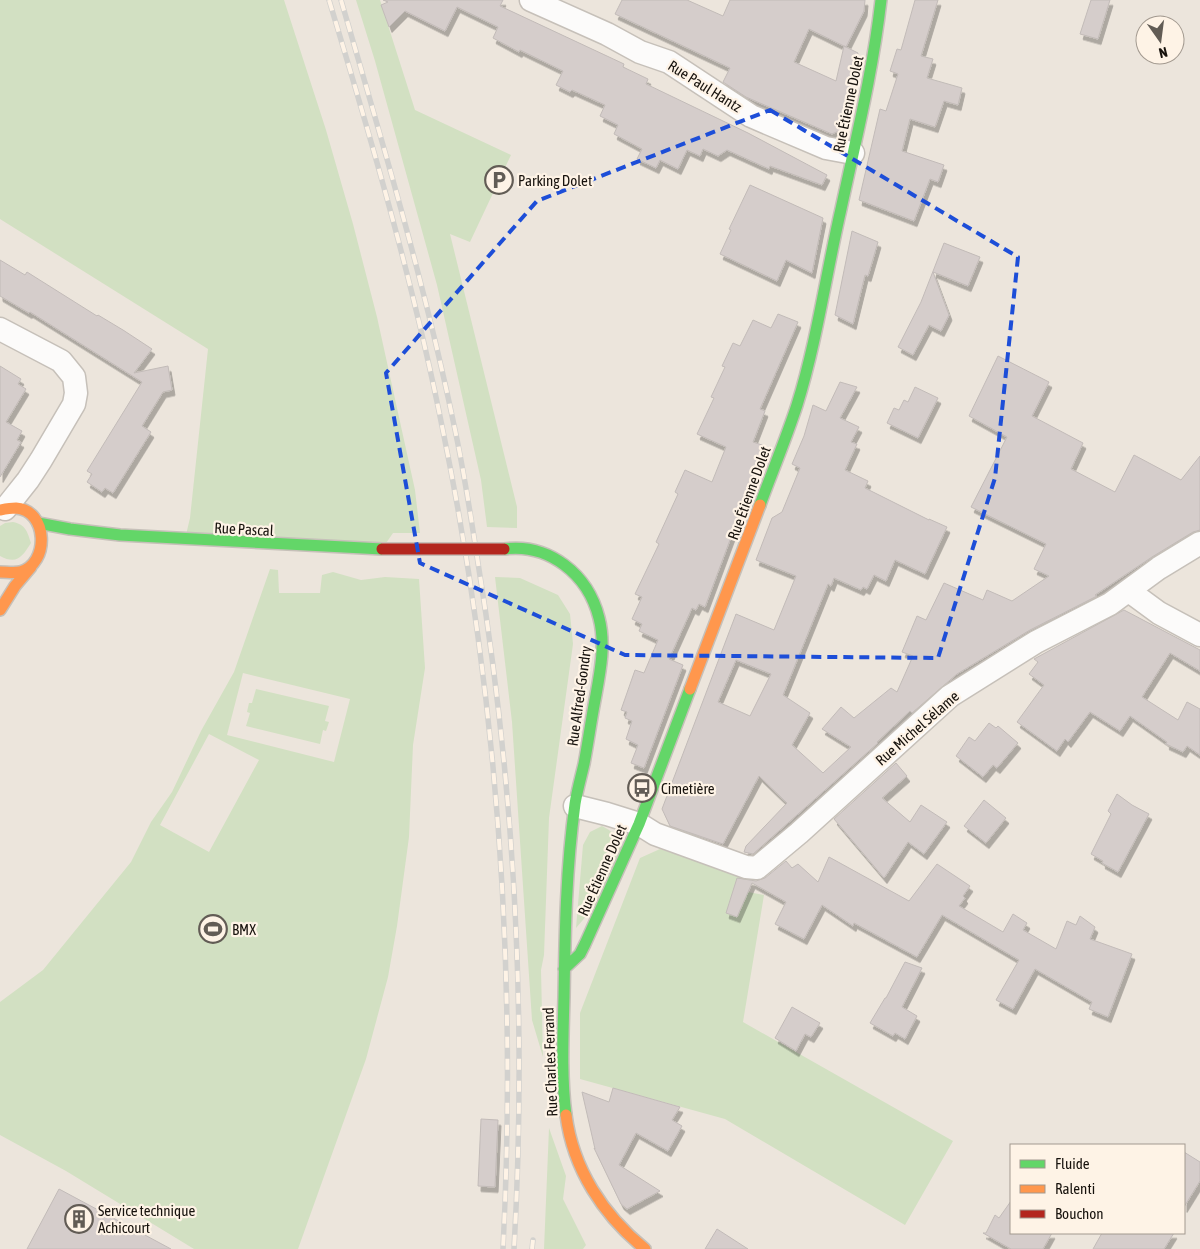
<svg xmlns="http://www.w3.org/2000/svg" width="1200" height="1249" font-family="'Asap Condensed',sans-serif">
	<defs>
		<filter id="shadow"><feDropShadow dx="3" dy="5.5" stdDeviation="0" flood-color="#0004"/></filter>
	</defs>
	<rect width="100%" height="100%" fill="#ece5dc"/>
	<path fill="#d2e0c2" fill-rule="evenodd" d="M0 0H284L326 130 353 224 377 317 415 490 420 533H393L382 549 185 539 190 518 208 349 0 219Z
		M356 0H380L415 110 511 155 470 242 450 234 517 507V528L487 527 481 480 437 285 375 61Z
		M13 522C26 525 27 531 31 543 22 557 17 565 0 556V526L5 523Z
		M270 569 278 570 279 593H320L322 575 333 572 361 580 385 577 419 579 425 668 413 745 409 837 397 926 388 977 366 1059 298 1249H194L66 1171 0 1135V1002L43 970 131 862 151 822 172 792 201 731 234 672ZM243 673 350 699 334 762 227 735ZM209 734 259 760 209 852 160 825Z
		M495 577 520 578 558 595 570 614 573 644 549 818 544 955 541 970 543 1057 532 1020 512 722Z
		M256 689 329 706 325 721 329 722 326 731 323 730 320 744 246 726 250 713 247 712 249 703H252Z
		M602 826C612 831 617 836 622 846L601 899 576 928 583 845 590 832Z
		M660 849 751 879 748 892 764 895 743 1022 953 1141 905 1225 725 1119 580 1079V1013L640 858Z
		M549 1128 566 1176 563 1199 586 1245 583 1249H544Z"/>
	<path fill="#d5cdcb" stroke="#c2bbb8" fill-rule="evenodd" filter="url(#shadow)" d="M383 0H503L500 6 624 64 623 67 648 79 646 84 748 133 827 175 822 185 770 166 769 169 727 150 718 156 703 149 700 156 687 150 678 169 660 160 656 168 637 159 642 149 614 134 618 125 600 116 605 105 572 90 570 92 556 85 563 71 520 50 519 52 493 38 498 27 457 7 445 31 405 11 389 27 381 5 388 2Z
		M622 0H687L723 16 730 0H865L864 11 846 47 809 29 794 62 836 81 844 46 858 53 843 129 832 134 746 97 723 82 730 68 615 14Z
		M915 0H938L921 56 933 59 927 78 962 88 958 105 944 101 935 127 910 119 902 151 944 165 938 182 930 179 914 221 859 200 880 109 886 111 898 74 890 71 897 49 901 50Z
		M1091 0H1110L1098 39 1080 34Z
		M750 185 823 218 812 273 786 260 777 281 720 254 731 230 729 229Z
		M852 231 878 242 868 276 865 275 853 324 835 315Z
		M944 243 980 257 968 286 933 272 949 315 941 331 929 325 913 355 898 347 921 302Z
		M0 260 25 275 27 272 97 316 98 315 123 330 152 349 134 373 168 366 172 390 163 392 142 426 151 432 113 493 105 488 102 492 87 482 92 474 87 471 142 382 30 312 29 313 0 296Z
		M778 314 798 322 760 409 765 411 753 442 765 446 705 607 699 604 696 610 692 608 669 659 683 665 644 768 631 763 638 745 626 739 632 721 625 718 627 712 621 710 635 670 644 673 658 640 639 631 642 624 632 619 642 597 635 594 659 544 656 542 678 494 675 492 685 470 712 482 726 447 697 434 714 398 711 397 725 367 722 366 733 343 740 346 753 320 771 328Z
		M998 356 1049 382 1032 416 1083 443 1071 469 1115 492 1134 455 1181 480 1200 456V530L1193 532 1152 557 1095 595 1097 596 1030 630 957 674 912 713 910 711 877 742 878 743 753 854 744 852 746 846 787 803 759 776 723 844 670 826 662 809 736 614 774 630 796 576 756 560 772 518 782 512 800 468 792 464 804 436 813 405 826 411 840 382 857 387 840 418 859 427 851 442 857 444 845 470 868 481 865 488 929 520V519L947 527 925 574 895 560 886 581 874 575 867 589 863 587 861 590 834 578 831 586 828 584 783 695 810 713 792 745 823 773 851 747 822 729 841 707 854 718 891 688 897 692 913 656 902 652 917 616 926 620 944 583 983 600 987 590 1012 601 1049 576 1034 569 1046 544 971 507 1007 437 969 416ZM736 660 771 674 750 716 718 702Z
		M0 366 21 379 18 384 26 389 6 422 22 431 17 440 21 442 0 477Z
		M915 387 938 398 918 438 887 423 894 408 899 410 904 400 908 402Z
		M1124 610 1200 650V671L1170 653 1142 697 1178 720 1187 702 1200 709V755L1187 746 1183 752 1166 744 1167 742 1130 716 1120 731 1090 712 1068 742 1065 739 1057 751 1017 722 1044 685 1029 674 1038 662 1034 659Z
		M989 723 996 728 998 726 1018 743 997 768 993 765 983 777 956 756 969 737 975 741Z
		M896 763 907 776 882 798 910 822 921 805 947 822 924 854 908 842 884 878 834 819Z
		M1117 794 1132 805 1149 814 1118 872 1102 863 1103 861 1091 854 1111 814 1108 811Z
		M984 800 1006 818 986 843 964 826Z
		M829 857 909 901 937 864 970 886 963 896 965 898 959 906 1003 932 1013 914 1027 923 1023 930 1056 949 1067 921 1076 925 1080 916 1095 927 1090 939 1132 954 1108 1017 1089 1009 1092 1002 1035 969 1013 1009 996 1000 1019 960 942 915 917 957 854 923 853 926 822 905 804 939 775 924 786 902 752 883 737 917 726 913 737 878 756 881 765 878 786 861 792 868 798 864 818 882Z
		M905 962 922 968 902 1007 917 1016 905 1039 895 1033 893 1036 870 1023 885 998H886Z
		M792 1007 820 1023 811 1037 805 1034 796 1051 775 1038Z
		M613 1088 680 1107 672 1120 682 1126 668 1151 636 1133 619 1165 660 1191 627 1209 621 1204 594 1148 595 1149 582 1092 609 1102Z
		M481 1119 498 1120 495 1187 478 1186Z
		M1184 1152 1200 1162V1181L1184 1207Z
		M59 1189 171 1249H27Z
		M1011 1201V1233H1052L1043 1249H1011L983 1233H986L995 1215 999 1218Z
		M717 1229 748 1249H705Z
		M1102 1233H1174L1164 1249H1093Z"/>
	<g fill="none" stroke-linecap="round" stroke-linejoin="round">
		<defs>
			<path id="street" d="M531 0 607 34 640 52 669 62 751 116 826 148 853 153
				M0 329 61 361 74 377 76 393 74 404 41 460 28 480 5 509
				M1129 591 1159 613 1200 635
				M575 806 607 814 639 824 655 834 746 867 757 868 799 833 950 696 1036 642 1110 604 1159 568 1200 543"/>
			<path id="fast" d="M760 505C772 472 786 439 797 405 817 341 826 274 841 209 856 139 873 71 881 0
				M38 523 70 529 120 535 382 549
				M504 549C549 543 588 574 599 618 606 645 600 673 595 700 591 721 588 743 584 764 581 777 577 791 575 804 566 868 565 933 564 997 563 1036 561 1076 566 1115
				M564 969 580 954 585 944 639 824 690 689"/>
			<path id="slow" d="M0 510C5 509 11 508 16 508 48 510 50 564 20 572 14 573 6 572 0 572
				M0 610 15 586 31 567
				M690 689 760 505
				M566 1115C573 1169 603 1215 645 1249"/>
		</defs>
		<use href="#street" stroke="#c6c0b9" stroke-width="25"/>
		<use href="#fast" stroke="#c6c0b9" stroke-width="14"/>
		<use href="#slow" stroke="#c6c0b9" stroke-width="14"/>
		<use href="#street" stroke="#fcfbfa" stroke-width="22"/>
		<use href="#fast" stroke="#63d668" stroke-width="11"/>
		<use href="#slow" stroke="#ff974d" stroke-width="11"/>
		<defs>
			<path id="rail" d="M329 0C372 142 414 285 443 431 498 700 517 975 503 1249
				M341 0C382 141 424 281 454 425 464 471 471 517 478 563 515 790 527 1020 514 1249
				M532 1249 533 1240"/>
		</defs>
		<use href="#rail" stroke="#d2d1ce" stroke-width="5.5"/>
		<use href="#rail" stroke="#fef3e6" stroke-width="4" stroke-dasharray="11" stroke-linecap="butt"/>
		<defs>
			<path id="jam-bridge" d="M382 549H504"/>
		</defs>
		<use href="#jam-bridge" stroke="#c6c0b9" stroke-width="14" stroke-linecap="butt"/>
		<use href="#jam-bridge" stroke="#b3261e" stroke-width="11"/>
	</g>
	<path fill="none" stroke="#1d4ed8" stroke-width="4" stroke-dasharray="10 6" stroke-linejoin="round" d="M770 110 1018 257 995 478 938 658 625 655 420 563 386 373 537 201Z"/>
	<defs>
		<symbol id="parking-ring" viewBox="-11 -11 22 22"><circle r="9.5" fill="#fef3e6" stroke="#625c55" stroke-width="1.5"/><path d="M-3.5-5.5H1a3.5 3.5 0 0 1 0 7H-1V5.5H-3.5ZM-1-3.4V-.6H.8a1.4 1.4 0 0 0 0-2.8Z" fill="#625c55"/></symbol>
		<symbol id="bus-ring" viewBox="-11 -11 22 22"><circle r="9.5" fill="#fef3e6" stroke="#625c55" stroke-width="1.5"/><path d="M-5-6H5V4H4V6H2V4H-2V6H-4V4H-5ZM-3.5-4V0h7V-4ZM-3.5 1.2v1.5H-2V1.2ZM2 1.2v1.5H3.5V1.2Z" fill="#625c55"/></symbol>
		<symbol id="stadium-ring" viewBox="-11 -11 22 22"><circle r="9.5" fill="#fef3e6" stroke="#625c55" stroke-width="1.5"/><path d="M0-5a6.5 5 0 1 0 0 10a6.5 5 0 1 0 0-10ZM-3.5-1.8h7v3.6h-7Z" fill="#625c55"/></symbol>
		<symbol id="building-ring" viewBox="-11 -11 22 22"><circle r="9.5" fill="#fef3e6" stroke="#625c55" stroke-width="1.5"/><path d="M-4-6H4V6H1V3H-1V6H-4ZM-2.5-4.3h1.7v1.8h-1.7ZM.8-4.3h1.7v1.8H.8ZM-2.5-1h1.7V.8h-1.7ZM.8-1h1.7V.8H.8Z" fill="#625c55"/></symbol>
	</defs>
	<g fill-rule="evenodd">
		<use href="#parking-ring" x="483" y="164" width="32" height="32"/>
		<use href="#bus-ring" x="626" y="772" width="32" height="32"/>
		<use href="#stadium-ring" x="197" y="913" width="32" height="32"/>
		<use href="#building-ring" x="63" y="1203" width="32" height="32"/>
	</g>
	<g text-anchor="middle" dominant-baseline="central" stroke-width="4.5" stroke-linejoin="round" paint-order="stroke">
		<g font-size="15" fill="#17120d" stroke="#fef3e6">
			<text transform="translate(705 86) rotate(32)">Rue Paul Hantz</text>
			<text transform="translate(848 104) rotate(-78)">Rue Étienne Dolet</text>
			<text transform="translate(749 493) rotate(-70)">Rue Étienne Dolet</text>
			<text transform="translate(244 529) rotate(3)">Rue Pascal</text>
			<text transform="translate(579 696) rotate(-82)">Rue Alfred-Gondry</text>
			<text transform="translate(917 728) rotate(-41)">Rue Michel Sélame</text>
			<text transform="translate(602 870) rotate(-66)">Rue Étienne Dolet</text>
			<text transform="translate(550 1062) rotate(-92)">Rue Charles Ferrand</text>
		</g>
		<g font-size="15" fill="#17120d" stroke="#fef3e6" text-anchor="start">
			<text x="518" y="180">Parking Dolet</text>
			<text x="661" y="788">Cimetière</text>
			<text x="232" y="929">BMX</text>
			<text x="98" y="1210">Service technique<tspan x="98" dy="17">Achicourt</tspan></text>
		</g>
	</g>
	<rect x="1010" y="1144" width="175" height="90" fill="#fef3e6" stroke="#a2998f"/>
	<rect x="1020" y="1160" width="25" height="8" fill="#63d668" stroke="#a2998f"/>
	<text x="1055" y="1169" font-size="15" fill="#17120d">Fluide</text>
	<rect x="1020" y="1185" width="25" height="8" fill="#ff974d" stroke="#a2998f"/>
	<text x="1055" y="1194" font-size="15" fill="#17120d">Ralenti</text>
	<rect x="1020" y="1210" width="25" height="8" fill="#b3261e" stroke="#a2998f"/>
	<text x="1055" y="1219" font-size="15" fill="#17120d">Bouchon</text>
	<g transform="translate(1160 40) rotate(166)"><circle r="24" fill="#fef3e6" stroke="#a2998f"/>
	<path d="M0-4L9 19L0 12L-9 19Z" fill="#625c55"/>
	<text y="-8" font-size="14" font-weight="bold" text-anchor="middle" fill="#17120d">N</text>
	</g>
</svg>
